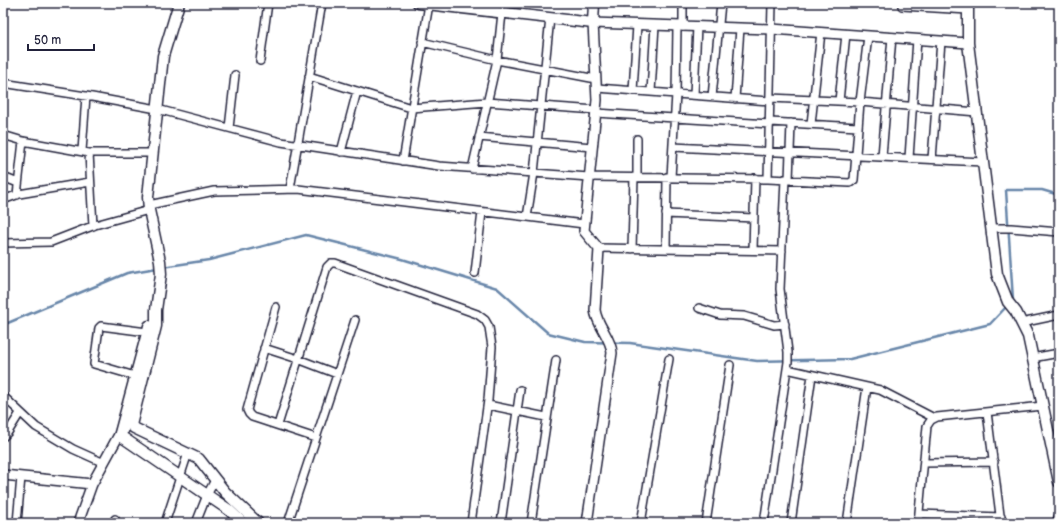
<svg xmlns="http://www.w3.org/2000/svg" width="1062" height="526" font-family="'Balsamiq Sans',sans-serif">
	<rect width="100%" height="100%" fill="#fff"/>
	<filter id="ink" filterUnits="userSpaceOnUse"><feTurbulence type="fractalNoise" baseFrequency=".025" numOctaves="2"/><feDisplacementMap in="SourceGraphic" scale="8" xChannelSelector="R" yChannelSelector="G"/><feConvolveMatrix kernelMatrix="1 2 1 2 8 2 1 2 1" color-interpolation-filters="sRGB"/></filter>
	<g filter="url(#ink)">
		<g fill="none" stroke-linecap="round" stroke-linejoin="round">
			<path stroke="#6987aa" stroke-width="2.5" d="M162 267 209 260 306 235 402 259 497 288 548 333 585 342 630 343 757 361 850 359 990 324 1007 306
				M1011 303 1013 300 1006 190H1042L1059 195
				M3 325 127 273 157 268"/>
			<defs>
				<path id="minor" d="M902 6 968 10
					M683 27V3
					M422 42 497 60 596 79
					M260 61 268 3
					M309 76 411 108 487 102 596 110
					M3 83 92 97 157 109 281 142 439 166 589 177 768 179 772 3
					M597 88 770 101
					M633 91 637 25
					M651 92 655 25
					M694 95 697 26
					M712 97 721 3
					M770 98 860 102 977 112
					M735 99 740 28
					M839 101 846 34
					M596 113 770 124
					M770 122 858 127
					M811 124 821 32
					M229 128 235 75
					M3 135 23 141 89 153H153
					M479 137 592 147
					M637 139V177
					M673 147 983 162
					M82 151 86 96
					M341 152 357 91
					M89 153 93 226
					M882 156 892 37
					M909 158 917 39
					M932 159 941 41
					M403 161 429 4
					M472 169 497 60 502 13
					M3 177 18 183
					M671 177 676 94 677 26
					M768 179 850 183 854 180 860 102 868 36
					M789 180 791 123
					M290 189 322 3
					M17 195 23 141
					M3 200 19 194 90 182
					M149 205 214 191 298 189 584 224
					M666 214 754 218
					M527 217 534 173 550 18
					M991 228H1011L1059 232
					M3 243 51 242 95 225 149 210
					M598 248 782 251
					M632 249 634 177
					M666 249 667 177
					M753 250 755 178
					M475 273 482 212
					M276 307 247 410 249 414 252 417 316 438
					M699 308 720 315 744 316 774 325 785 324
					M1021 323 1059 315
					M264 348 298 359 337 374
					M1032 358 1059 353
					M787 369 880 390 934 418
					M135 376 94 364 99 328 101 326 147 332
					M3 396 36 427 73 449 104 463
					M488 405 546 417
					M987 412 1001 523
					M278 425 327 267 331 263H335L477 314 485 320 489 327 492 347 488 400 471 523
					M3 437 8 432 20 413
					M924 463 994 462
					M919 514 1001 517
					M17 523 21 477
					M114 523 115 519
					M165 523 188 453
					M196 523 207 495 215 480
					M288 523 355 320
					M501 523 520 390
					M531 523 556 360
					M641 523 669 359
					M706 523 730 365
					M764 523 788 362V352L780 289 785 179
					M791 523 812 375
					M847 523 867 387
					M918 523 927 426 931 420 937 417 1043 406
					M1056 523 1059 515"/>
				<path id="tertiary" d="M3 475 92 484 120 433 124 430
					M78 523 92 484
					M587 523 612 353C611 337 597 326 595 310L599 249 584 231 597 100 593 23 771 29 968 43"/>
				<path id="secondary" d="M179 3 163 56 148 197 149 210 160 261 161 274 156 310V326L131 425 134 428 199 459 225 492 258 523
					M418 3 593 23 594 3
					M968 3V43L997 274 1008 302 1016 312 1028 336 1059 482
					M149 326 120 433 122 437 229 510 243 523"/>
			</defs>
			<use href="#minor" stroke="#22223b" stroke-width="10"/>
			<use href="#tertiary" stroke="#22223b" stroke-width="12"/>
			<use href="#secondary" stroke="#22223b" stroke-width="13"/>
			<use href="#minor" stroke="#fff" stroke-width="7"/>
			<use href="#tertiary" stroke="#fff" stroke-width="9"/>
			<use href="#secondary" stroke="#fff" stroke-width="10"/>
		</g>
	</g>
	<rect width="1062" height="526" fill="none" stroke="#fff" stroke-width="16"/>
	<rect x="8" y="8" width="1046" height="510" fill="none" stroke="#22223b" stroke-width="1.5" filter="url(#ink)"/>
	<path d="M28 44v6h66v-6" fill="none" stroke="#22223b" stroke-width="2"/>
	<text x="34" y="44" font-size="12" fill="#22223b" stroke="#ffffff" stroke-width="3" paint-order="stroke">50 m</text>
</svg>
